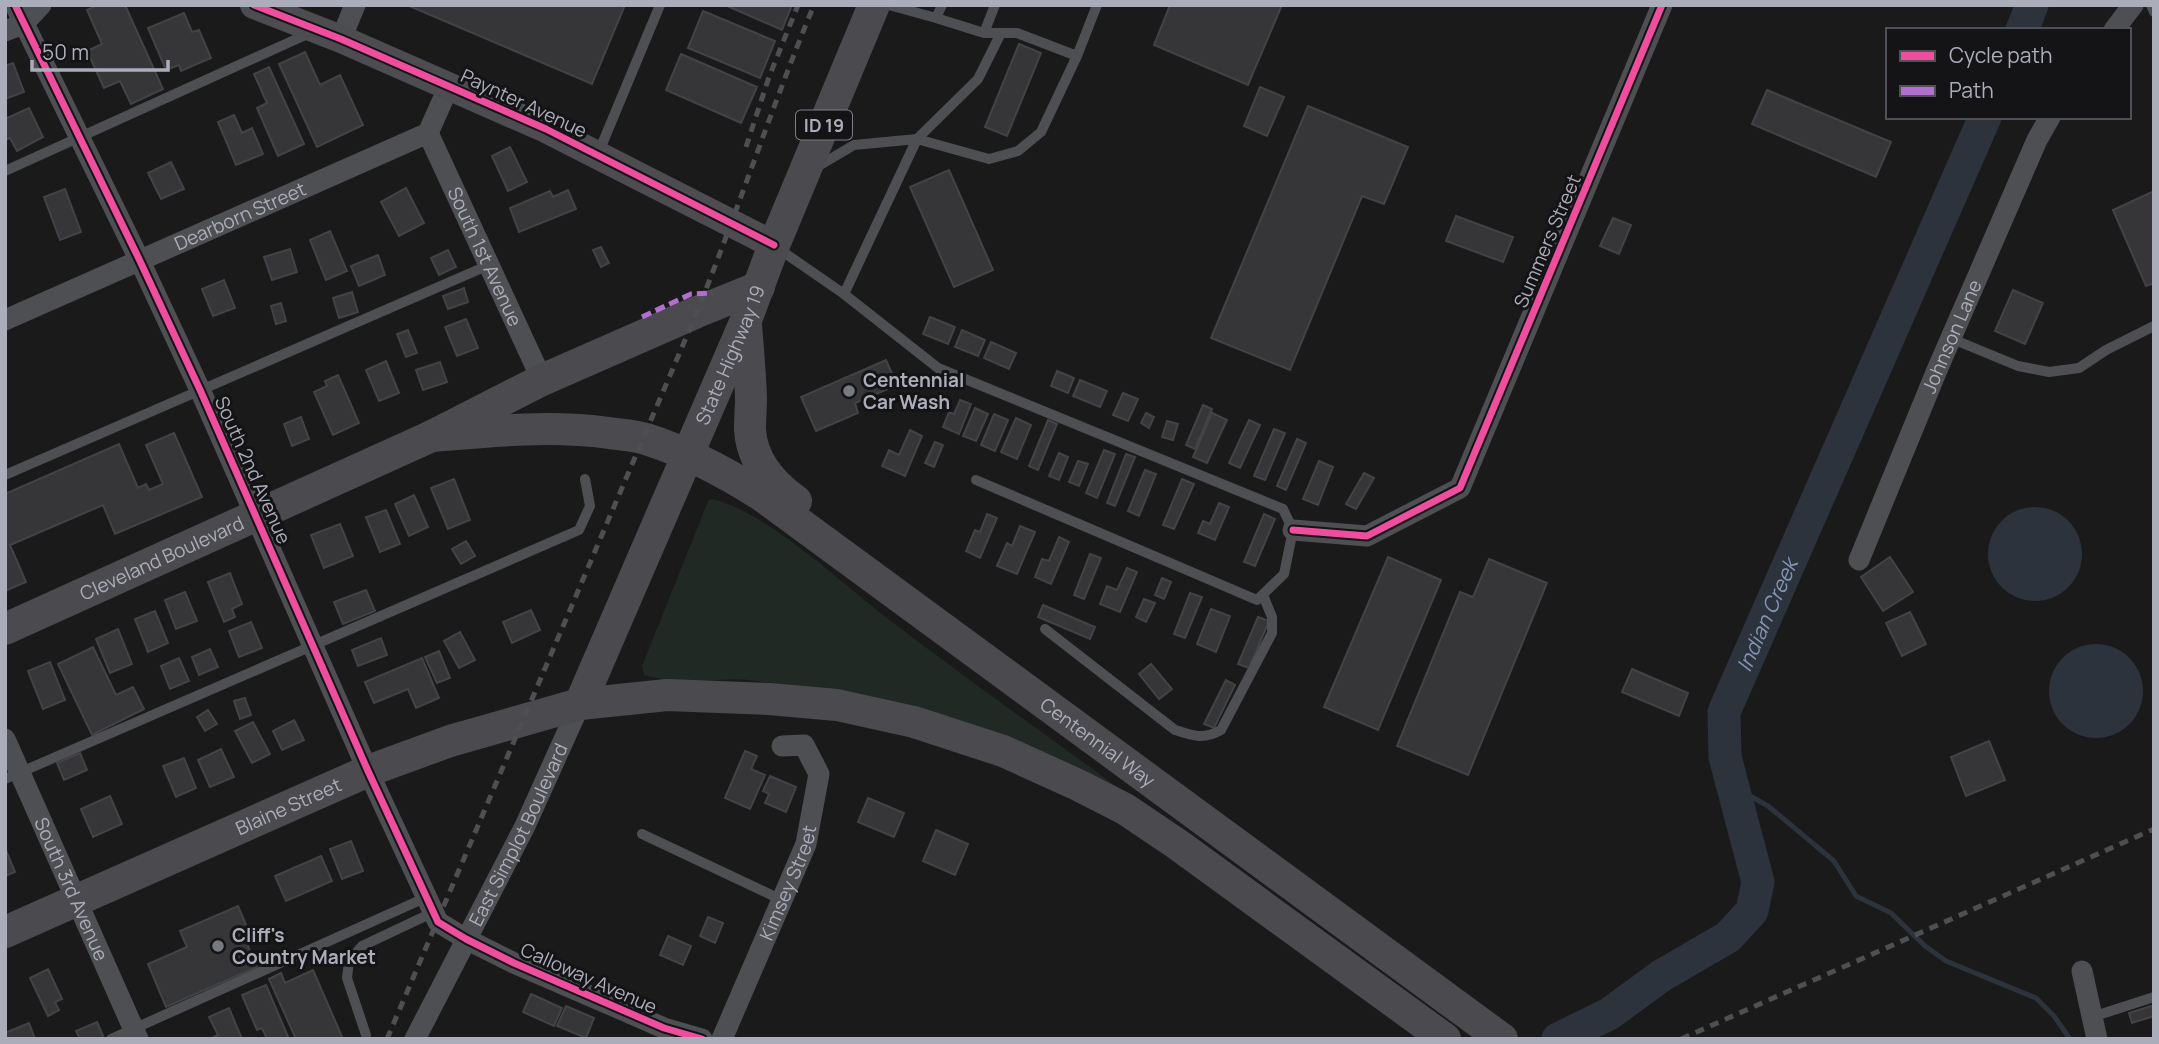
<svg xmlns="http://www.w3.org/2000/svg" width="2159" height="1044" font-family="Manrope,sans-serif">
	<rect width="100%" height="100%" fill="#1a1a1a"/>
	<path fill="#212924" d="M709 499C760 505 848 589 892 622 968 680 1047 735 1124 792L810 688 740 679 675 682 644 675 642 666Z"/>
	<path fill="#2c333c" d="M1988 554a47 47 0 1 1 94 0a47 47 0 1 1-94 0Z
		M2049 691a47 47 0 1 1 94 0a47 47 0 1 1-94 0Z"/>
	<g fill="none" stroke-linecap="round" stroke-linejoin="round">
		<path stroke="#2c333c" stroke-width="5" d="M1734 787 1768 806 1834 861 1856 896 1891 913 1925 946 1946 961 2036 998 2054 1016 2070 1039"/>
		<g stroke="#2c333c" stroke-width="33">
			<path d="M2022 30 2032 5"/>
			<path id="s1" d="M1558 1039 1609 1014 1661 976 1728 937 1752 911 1758 882 1725 757 1724 712 1985 117"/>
		</g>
	</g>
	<path fill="#363638" stroke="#424346" stroke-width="2" d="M98 5H125L163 89 131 104 120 81 104 88 87 51 102 44 87 10Z
		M407 5H625L592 84Z
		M725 5H792L782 30Z
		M1170 5H1282L1248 85 1154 45Z
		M703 11 775 41 760 78 688 48Z
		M184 13 192 32 199 30 211 58 181 71 179 65 166 70 148 28Z
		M1019 44 1041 53 1007 136 985 127Z
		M305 52 320 85 340 75 363 125 317 147 279 64Z
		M681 54 757 87 741 123 666 90Z
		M13 63 24 92 5 99V66Z
		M269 67 304 144 278 156 257 108 267 103 254 74Z
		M1260 87 1284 97 1267 136 1244 126Z
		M1767 90 1891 142 1876 177 1752 124Z
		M1308 106 1408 147 1384 204 1362 196 1290 370 1211 338Z
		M29 108 43 137 17 151 10 138 5 140V119Z
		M234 115 242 133 252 128 263 154 236 165 218 122Z
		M510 147 527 182 508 191 492 156Z
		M171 162 184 189 161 199 148 173Z
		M949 170 993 270 954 287 910 187Z
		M406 188 424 223 399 236 381 202Z
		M65 189 81 232 60 240 44 197Z
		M568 190 576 209 519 232 510 208 550 191 553 197Z
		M2154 191V283L2146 286 2113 210Z
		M1456 216 1513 237 1503 262 1446 241Z
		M1613 218 1631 225 1619 254 1600 246Z
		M330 231 347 271 326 280 310 240Z
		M601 247 609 263 601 267 593 250Z
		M290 249 297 272 272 280 264 257Z
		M448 250 456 267 439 275 431 258Z
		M378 255 385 275 359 286 351 266Z
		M224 280 235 308 213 316 202 289Z
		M464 288 468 302 448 309 443 296Z
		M2013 290 2043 303 2025 344 1995 331Z
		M352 292 358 312 339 318 333 298Z
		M281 303 286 321 276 324 271 306Z
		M930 317 955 327 948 344 923 334Z
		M466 319 478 348 457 356 445 327Z
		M408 330 417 353 406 357 397 334Z
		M962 330 985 340 978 356 955 347Z
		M991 342 1016 353 1009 369 984 358Z
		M886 360 897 385 855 403 858 413 816 431 801 397Z
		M386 361 399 393 379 401 366 370Z
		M440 362 447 382 423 390 416 370Z
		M1057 371 1074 378 1068 393 1051 386Z
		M338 375 359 423 333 435 314 392 327 386 325 381Z
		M1080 380 1107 391 1100 407 1073 396Z
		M1123 393 1138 399 1128 421 1113 415Z
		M960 400 971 404 959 434 943 427 949 412 954 414Z
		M1203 405 1212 409 1195 449 1186 445Z
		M975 408 988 414 976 441 963 436Z
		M1146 413 1154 417 1149 428 1141 423Z
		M1212 413 1227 420 1207 463 1193 457Z
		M994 414 1008 420 995 451 981 445Z
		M301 417 309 439 292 446 284 424Z
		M1016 418 1031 425 1017 459 1001 452Z
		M1048 420 1057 424 1038 470 1029 466Z
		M1249 420 1260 425 1240 468 1229 463Z
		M1167 421 1178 424 1173 440 1162 437Z
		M1274 429 1285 433 1265 480 1254 476Z
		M910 430 922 436 905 476 882 466 889 450 899 455Z
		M174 433 202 497 115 534 103 505 10 545 26 582 5 591V494L119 444 138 488 146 484 149 490 163 484 146 445Z
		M1297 439 1306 443 1286 490 1277 486Z
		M935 442 943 445 934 467 925 463Z
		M1104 450 1115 454 1097 498 1086 493Z
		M1059 453 1068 457 1059 480 1049 476Z
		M1126 454 1135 457 1115 506 1107 503Z
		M1078 461 1088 464 1079 486 1069 482Z
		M1319 461 1333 467 1318 505 1303 499Z
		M1145 470 1156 474 1139 516 1128 511Z
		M1364 473 1374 478 1356 509 1346 504Z
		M454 479 470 520 448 529 431 488Z
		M1182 479 1194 484 1174 529 1163 525Z
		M414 495 428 527 409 536 395 504Z
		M1219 503 1229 507 1215 540 1198 533 1203 521 1210 524Z
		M386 510 400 544 380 552 366 517Z
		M987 514 997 518 980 558 966 551 975 530 980 532Z
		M1264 514 1275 519 1255 566 1244 562Z
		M340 524 353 556 324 568 311 535Z
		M1020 526 1035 532 1017 574 997 566 1007 543 1012 546Z
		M1059 537 1069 542 1051 584 1035 577 1042 559 1049 561Z
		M466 541 475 556 461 564 452 549Z
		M1090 554 1101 558 1084 599 1074 595Z
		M1388 557 1441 580 1378 730 1324 707Z
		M1890 557 1913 592 1883 611 1861 577Z
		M1489 559 1547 583 1468 775 1397 746 1460 592 1473 597Z
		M1127 568 1137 572 1120 612 1100 604 1107 586 1117 590Z
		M230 573 242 604 232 609 235 617 224 622 208 582Z
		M1162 578 1171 582 1164 599 1155 595Z
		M366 590 375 611 343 624 334 602Z
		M185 592 197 621 176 629 165 600Z
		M1190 593 1202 597 1185 638 1174 634Z
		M1144 599 1155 603 1146 622 1136 617Z
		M1043 605 1095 627 1090 639 1038 617Z
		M1211 609 1230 616 1216 652 1197 644Z
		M531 610 540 630 512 643 503 622Z
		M155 611 168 643 148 652 135 619Z
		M1910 612 1926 644 1902 656 1886 623Z
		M1258 617 1269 621 1249 668 1238 664Z
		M251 622 262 648 239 657 229 631Z
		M118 629 132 664 110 673 96 639Z
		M460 632 475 660 459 668 444 641Z
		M381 638 387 655 358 666 352 650Z
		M93 647 116 695 133 687 144 709 92 735 58 664Z
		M210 649 218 667 199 675 192 657Z
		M439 651 450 678 437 683 425 657Z
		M179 658 189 681 170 689 161 666Z
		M422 658 439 698 416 708 408 689 374 703 365 682Z
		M50 662 65 700 43 709 28 671Z
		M1151 664 1172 689 1159 699 1139 674Z
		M1632 669 1688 693 1679 716 1622 692Z
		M1226 680 1235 685 1214 728 1204 724Z
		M245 698 251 715 240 719 234 701Z
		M208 710 217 724 205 731 197 717Z
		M294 720 304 740 282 750 273 731Z
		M253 722 270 754 252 763 235 731Z
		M1989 741 2005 780 1966 796 1951 757Z
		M221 749 234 777 210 787 198 760Z
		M745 751 757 756 751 769 765 775 750 809 725 798Z
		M80 753 87 770 64 780 57 763Z
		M184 758 196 788 176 797 163 766Z
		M770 776 796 787 786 812 765 803 769 794 763 791Z
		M110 796 122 824 93 837 81 809Z
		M868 798 904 813 894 837 858 822Z
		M936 830 968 844 955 875 923 861Z
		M351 841 363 871 342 879 330 849Z
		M5 848 15 872 5 876Z
		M321 856 332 881 286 901 275 876Z
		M238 906 247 927 241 930 257 967 166 1007 148 964 187 947 180 931Z
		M708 917 723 923 715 943 700 936Z
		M668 936 691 946 683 965 660 955Z
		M48 969 62 999 55 1002 59 1010 48 1016 30 978Z
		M313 970 343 1039H296L269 979 281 973 285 983Z
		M266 985 289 1039H267L262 1028 257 1030 242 995Z
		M531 994 562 1008 554 1026 523 1012Z
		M2154 1005V1016L2132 1023 2129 1013Z
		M566 1006 594 1018 586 1038 557 1026Z
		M229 1008 242 1039H210L218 1035 209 1017Z
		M97 1022 104 1038 80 1039 76 1031Z
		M29 1023 35 1039H5V1033Z"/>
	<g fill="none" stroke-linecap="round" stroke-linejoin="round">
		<path stroke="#4e4f53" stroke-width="10" d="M889 5 936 18 942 5
			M2151 5 2154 12
			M936 18 984 33 995 5
			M984 33H1017L1077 56 1097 5
			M598 154 660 5
			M815 168 854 145 917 139 989 159 1018 151 1041 132 1077 56
			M5 171 312 32
			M776 247 844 294 938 368 1283 509 1293 530 1284 574 1257 600 976 480
			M844 294 917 139 978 79 1001 33
			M1950 338 2018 366 2049 372 2079 368 2106 350 2154 326
			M5 475 489 265
			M1045 629 1175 730C1193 736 1204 740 1221 730L1272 633V617L1263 595
			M5 779 579 530 590 506 585 479
			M642 834 782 900
			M2092 1017 2154 997
			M366 1035 347 978 349 961 362 946 434 912
			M111 1039 427 897"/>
		<g stroke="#4e4f53" stroke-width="21">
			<path d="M15 5 139 259 201 392 368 771 438 922 466 939 514 963 664 1028 702 1039"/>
			<path d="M2114 30 2133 5"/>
			<path d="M5 31 23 24 41 5"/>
			<path d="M341 39 355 5"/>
			<path id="s2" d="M428 133 542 380"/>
			<path id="s3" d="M5 320 428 133 449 86"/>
			<path d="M1293 530 1367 536 1460 488 1662 5"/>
			<path id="s4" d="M1859 560 1937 370 2037 140 2050 117"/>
			<path id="s5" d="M5 739 138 1039"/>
			<path d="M2082 971 2097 1039"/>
			<path id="s6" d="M415 1039 525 826 580 704"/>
			<path id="s7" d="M722 1039 806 844 819 774 804 745 782 746"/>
		</g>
		<path stroke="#4d4d51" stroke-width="28" d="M254 5 341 39 546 129 774 245"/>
		<g stroke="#4b4b4f" stroke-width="32">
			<path d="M746 325C748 349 750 373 751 397 751 407 750 419 750 430 752 461 772 484 796 501"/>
			<path id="s8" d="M432 436C491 431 550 425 609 433 621 435 634 435 646 439 687 452 725 472 761 495L1502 1039"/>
			<path id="s9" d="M5 629 432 436 542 380 697 312 759 287"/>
			<path id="s10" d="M580 704 746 320 774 245 874 5"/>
			<path id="s11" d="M5 932 368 771 450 741 580 704 667 695 769 699 837 705 914 722 1003 751 1078 785 1125 809 1177 844 1445 1039"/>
		</g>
		<path stroke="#4e4f52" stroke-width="5" stroke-dasharray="9 7" stroke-linecap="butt" d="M746 147 769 77 798 5
			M387 1039 697 312C738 210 772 106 814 5
			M1681 1039 2154 829"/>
		<path stroke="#b36fd0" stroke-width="5" stroke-dasharray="10 5" stroke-linecap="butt" d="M642 317 691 294 712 293"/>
		<defs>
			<path id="cycleway" d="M15 5 139 259 201 392 368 771 438 922 466 939 514 963 664 1028 702 1039
				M254 5 341 39 546 129 774 245
				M1293 530 1367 536 1460 488 1662 5"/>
		</defs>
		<use href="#cycleway" stroke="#141316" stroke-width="11"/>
		<use href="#cycleway" stroke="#ef4d9e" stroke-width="7"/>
	</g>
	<g fill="#787a82" stroke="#141316" stroke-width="2.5">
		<circle cx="849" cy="391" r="7"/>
		<circle cx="218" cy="946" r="7"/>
	</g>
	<g text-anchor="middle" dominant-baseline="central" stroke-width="6" stroke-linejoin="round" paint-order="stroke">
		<rect fill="#141316" stroke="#7e7f89" stroke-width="2" x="796" y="110.5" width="56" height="29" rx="5"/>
		<g font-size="18" font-weight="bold" fill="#abadba">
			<text x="824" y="125">ID 19</text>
		</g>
		<g font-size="19" fill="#abadba" stroke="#141316">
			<text transform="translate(524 103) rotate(25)">Paynter Avenue</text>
			<text stroke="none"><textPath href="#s3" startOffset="257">Dearborn Street</textPath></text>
			<text transform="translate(1547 241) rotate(-67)">Summers Street</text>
			<text stroke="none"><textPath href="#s2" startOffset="136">South 1st Avenue</textPath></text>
			<text stroke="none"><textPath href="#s4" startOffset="242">Johnson Lane</textPath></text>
			<text stroke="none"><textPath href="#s10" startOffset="380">State Highway 19</textPath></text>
			<text transform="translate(253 470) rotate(66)">South 2nd Avenue</text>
			<text stroke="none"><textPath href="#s9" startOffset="172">Cleveland Boulevard</textPath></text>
			<text stroke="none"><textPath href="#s8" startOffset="761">Centennial Way</textPath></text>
			<text stroke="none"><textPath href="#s11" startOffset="310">Blaine Street</textPath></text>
			<text stroke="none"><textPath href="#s6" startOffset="229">East Simplot Boulevard</textPath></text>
			<text stroke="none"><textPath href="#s7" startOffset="170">Kimsey Street</textPath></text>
			<text stroke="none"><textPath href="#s5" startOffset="164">South 3rd Avenue</textPath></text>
			<text transform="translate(589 978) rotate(24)">Calloway Avenue</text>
		</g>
		<g font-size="19" font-weight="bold" fill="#abadba" stroke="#141316" text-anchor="start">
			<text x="863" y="380">Centennial<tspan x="863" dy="22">Car Wash</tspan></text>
			<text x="232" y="935">Cliff's<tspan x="232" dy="22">Country Market</tspan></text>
		</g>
		<g font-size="21" font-style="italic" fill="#8395b4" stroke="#141316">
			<text stroke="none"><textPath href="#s1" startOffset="544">Indian Creek</textPath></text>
		</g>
	</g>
	<rect width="2159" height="1044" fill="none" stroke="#abadba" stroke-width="14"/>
	<rect x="1886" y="28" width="245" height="91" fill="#141316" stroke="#505158" stroke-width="2"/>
	<rect x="1900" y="51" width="35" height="10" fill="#ef4d9e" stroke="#505158" stroke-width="2"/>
	<text x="1949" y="63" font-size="21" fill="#abadba">Cycle path</text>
	<rect x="1900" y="86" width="35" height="10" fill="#b36fd0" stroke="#505158" stroke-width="2"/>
	<text x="1949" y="98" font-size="21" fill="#abadba">Path</text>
	<path d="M32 60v10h136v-10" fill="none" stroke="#abadba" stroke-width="3.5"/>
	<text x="42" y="60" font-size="21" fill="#abadba" stroke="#141316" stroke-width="5" paint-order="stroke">50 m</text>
</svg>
